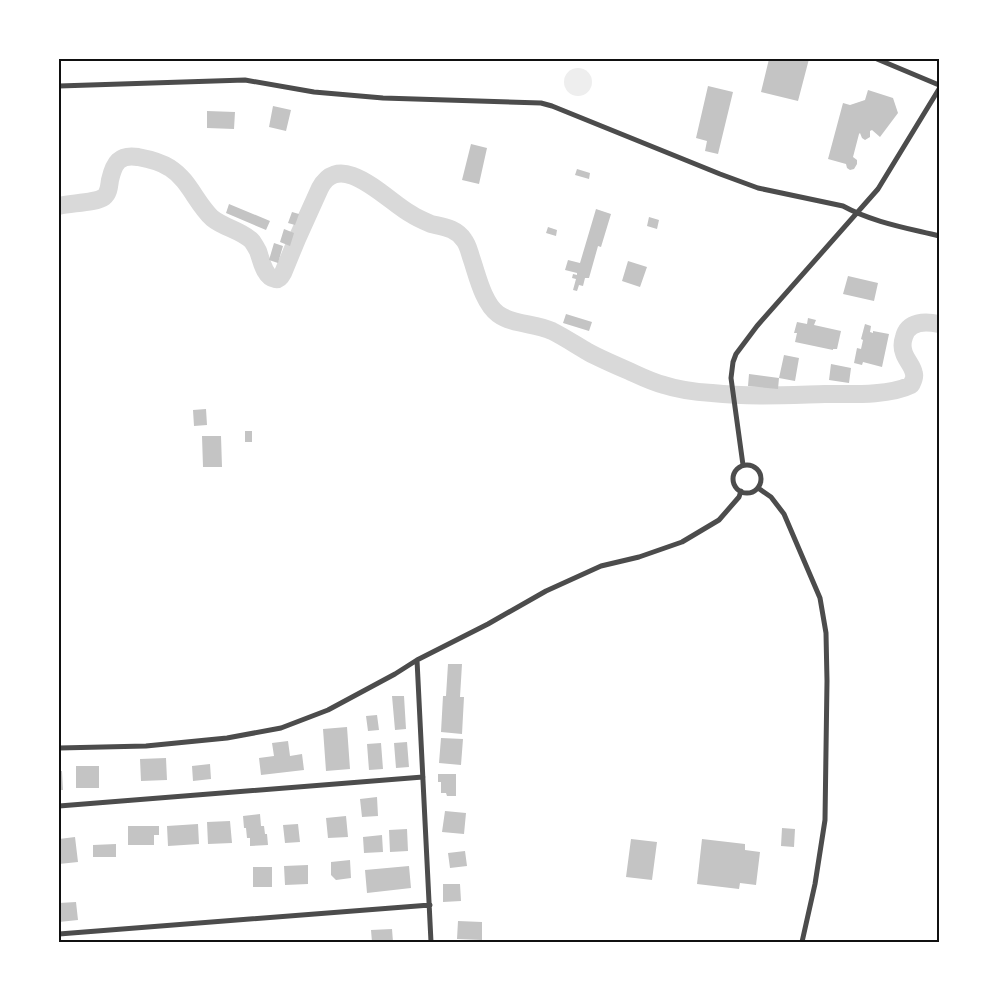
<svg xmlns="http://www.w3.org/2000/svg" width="998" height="1001" font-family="'Varela Round',sans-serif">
	<rect width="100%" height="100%" fill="#fff"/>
	<path fill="#eee" d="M564 82a14 14 0 1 1 28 0a14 14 0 1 1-28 0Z"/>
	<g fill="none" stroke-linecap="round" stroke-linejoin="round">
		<path stroke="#d9d9d9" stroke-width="18" d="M59 206C69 203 96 203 104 197 109 193 109 186 110 180 114 163 119 154 138 157 149 159 161 162 170 168 189 180 196 203 212 218 224 228 241 230 252 241 254 244 256 247 258 251 261 259 264 277 275 279 279 280 281 277 283 273L297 239 320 188C341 148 388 202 411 214 417 218 424 221 431 224 444 227 456 228 464 240 468 245 469 251 471 257 477 274 483 303 498 314 513 325 535 323 552 331 564 337 576 345 588 352 601 359 615 365 629 371 640 376 652 382 664 385 679 390 696 392 712 393 750 397 787 395 825 394 850 394 889 396 911 385 913 381 915 378 914 374 913 366 906 360 904 353 902 348 902 343 904 337 908 321 925 321 939 324"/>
	</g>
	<path fill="#c4c4c4" d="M769 59H809L798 101 761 92Z
		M708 86 733 92 718 154 705 151 707 141 696 138Z
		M868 90 893 98 898 113 880 137 872 130 870 131V137L865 140 862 138 860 133 859 134 853 157 857 160V164L854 169 850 170 847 168 846 164 828 159 843 103 850 105 865 100Z
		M273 106 291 110 286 131 269 127Z
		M207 111 235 112 234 129 207 128Z
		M471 144 487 148 479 184 462 180Z
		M577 169 590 173 589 179 575 175Z
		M229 204 270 221 266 230 226 213Z
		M596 209 611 214 601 247 598 246 589 278H585L583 286 579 285 577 291 573 290 576 279 572 278 573 274 577 275V273L565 270 568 260 580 263Z
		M292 212 299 214 295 225 288 223Z
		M649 217 659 220 657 229 647 226Z
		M548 227 557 230 556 236 546 233Z
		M284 229 294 233 290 246 280 242Z
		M274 243 283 246 278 263 269 260Z
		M628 261 647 267 640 287 622 281Z
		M848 276 878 283 874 301 843 294Z
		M566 314 592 322 589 331 563 323Z
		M808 318 816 320 814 325 841 331 837 349H833V350L795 342 797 333H794L797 322 807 324Z
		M865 324 871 326 870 332 873 333V331L889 334 882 367 863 362 862 365 854 363 857 348 861 349 863 340 861 339Z
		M784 355 799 358 795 381 779 378Z
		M831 364 851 368 849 383 829 380Z
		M749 374 779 378 778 389 748 386Z
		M206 409 207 425 194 426 193 410Z
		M245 431H252V442H245Z
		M202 436H221L222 467H203Z
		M448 664H462L460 697H464L462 734 441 732 443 696H446Z
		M392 696H404L406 729 395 730Z
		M377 715 379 730 368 731 366 716Z
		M347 727 350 769 326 771 323 729Z
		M441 738 463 739 461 765 439 763Z
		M288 741 290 756 302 754 304 770 261 775 259 758 274 756 272 743Z
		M407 742 409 767 396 768 394 743Z
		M381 743 383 769 369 770 367 744Z
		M166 758 167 780 141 781 140 759Z
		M210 764 211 779 193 781 192 766Z
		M76 766H99V788H76Z
		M59 771H62L63 790H59Z
		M438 774H456V796H447L446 793H441V782H438Z
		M377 797 378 816 362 817 360 799Z
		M445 811 466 813 464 834 442 832Z
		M260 814 261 826H264L265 834H267L268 845 250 846V838H247L246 828H244L243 816Z
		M346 816 348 837 328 838 326 818Z
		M230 821 232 843 208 844 207 822Z
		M198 824 199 844 168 846 167 826Z
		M298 824 300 842 285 843 283 825Z
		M128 826H159V835H154V845H128Z
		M782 828 795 829 794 847 781 846Z
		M407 829 408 851 390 852 389 830Z
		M382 835 383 852 364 853 363 837Z
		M75 837 78 862 59 864V839Z
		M631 839 657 842 652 880 626 877Z
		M702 839 745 844V850L760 852 756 885 740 883 739 889 697 884Z
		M116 844V857H93V845Z
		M465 851 467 866 450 868 448 853Z
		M350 860 351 878 336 880 331 875V862Z
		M308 865V884L285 885 284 866Z
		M409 866 411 888 367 893 365 870Z
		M253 867H272V887H253Z
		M443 884H460L461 901 443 902Z
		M76 902 78 920 59 922V903Z
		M458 921 482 922V940L457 939Z
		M392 929 393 942H372L371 930Z"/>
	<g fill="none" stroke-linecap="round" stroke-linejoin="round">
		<path stroke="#4c4c4c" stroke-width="5" d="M877 59 939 85
			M59 86 245 80 314 92 383 98 541 103 552 106 720 174 758 188 843 206C872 222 907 228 939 236
			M733 479a14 14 0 1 1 28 0a14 14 0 1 1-28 0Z
			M743 465 731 378 733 362 736 354 757 326 878 189 939 89
			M758 488 771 497 784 514 820 598 826 633 827 681 825 820 815 884 802 942
			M417 660 431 942
			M59 748 146 746 227 738 281 728 328 710 395 674 417 660 488 624 546 591 601 566 639 557 682 542 719 520 739 497 741 491
			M59 806 423 777
			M59 934 430 905"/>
	</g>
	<rect width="998" height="1001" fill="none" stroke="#ffffff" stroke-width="120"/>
	<rect x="60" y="60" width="878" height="881" fill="none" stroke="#111" stroke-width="2"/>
</svg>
